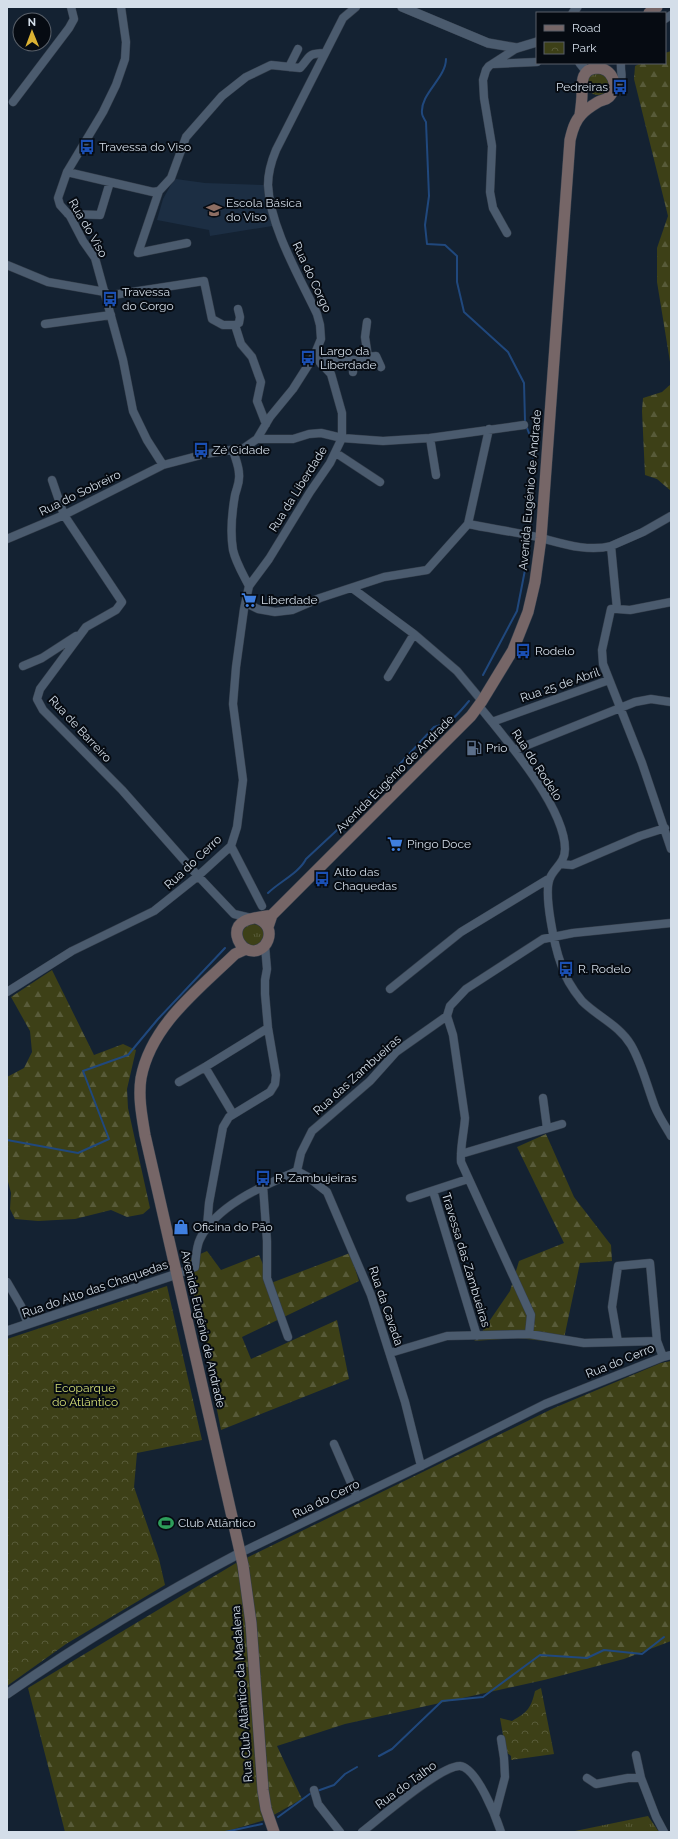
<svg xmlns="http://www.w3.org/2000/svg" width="678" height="1839" font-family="Raleway,sans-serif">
	<defs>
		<pattern id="grass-tufts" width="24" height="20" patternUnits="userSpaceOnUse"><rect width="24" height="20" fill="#3d4017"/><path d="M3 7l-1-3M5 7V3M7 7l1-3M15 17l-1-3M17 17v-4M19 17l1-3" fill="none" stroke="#585b39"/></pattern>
		<pattern id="forest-firs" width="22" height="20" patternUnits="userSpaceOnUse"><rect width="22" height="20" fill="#3d4017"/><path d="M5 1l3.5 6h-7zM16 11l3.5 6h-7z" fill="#585b39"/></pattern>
		<pattern id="park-crowns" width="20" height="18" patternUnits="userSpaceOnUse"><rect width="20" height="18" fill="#3d4017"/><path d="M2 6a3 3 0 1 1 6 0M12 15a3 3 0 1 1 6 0" fill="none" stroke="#585b39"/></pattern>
	</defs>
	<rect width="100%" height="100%" fill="#142232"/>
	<path fill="#1c2e43" d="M176 179 205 183 264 185 272 226 210 236 209 230 157 220 163 199 173 181Z"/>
	<path fill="url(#grass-tufts)" d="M587 84a11 11 0 1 1 22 0a11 11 0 1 1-22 0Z
		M242 935a11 11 0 1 1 22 0a11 11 0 1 1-22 0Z
		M648 1816 659 1832H570L580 1830Z"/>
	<path fill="url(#forest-firs)" d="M671 51V368L657 282V248L668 216 634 79 635 66 641 63H665V53Z
		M671 384V491L657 479 645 475 642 411 643 398 662 392Z
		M52 970 94 1055 123 1044 136 1050 127 1089 128 1108 150 1208 143 1214 127 1217 111 1210 75 1219 38 1221 15 1219 10 1209 11 1193 7 1178V1077L24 1068 32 1052 30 1031 11 997Z
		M546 1134 574 1197 611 1245 612 1261 580 1263 563 1343 517 1338 474 1341 477 1339 510 1291 519 1261 564 1243 517 1147Z
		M207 1251 221 1270 259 1255 271 1283 350 1253 359 1281 242 1337 251 1359 337 1320 349 1379 221 1430 187 1260Z
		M671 1361V1641L624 1659 544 1680 345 1724 277 1746 302 1799 265 1820 224 1832H65L28 1688 236 1563 554 1408 661 1363Z"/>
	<path fill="url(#park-crowns)" d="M167 1286 202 1440 137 1453 134 1487 159 1559 165 1585 66 1644 7 1686V1339Z
		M541 1688 554 1754 511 1760V1756L506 1752 500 1718 512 1721C528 1712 531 1708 535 1691Z"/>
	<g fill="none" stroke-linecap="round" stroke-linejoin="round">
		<path stroke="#20487d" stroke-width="2" d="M446 59C446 78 420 94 422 113 422 116 425 120 426 122L429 196 425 225 427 244 445 245 457 256V282L464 312 508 352 524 383 525 421
			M527 428 534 446 529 519
			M483 675 517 611 525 570 527 547
			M268 893C279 882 299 873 306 859L350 818 434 727C452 723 457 715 469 701
			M7 1140 78 1153 109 1139 83 1071 128 1055 158 1019 225 948
			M379 1756 392 1749 442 1701 483 1697 540 1655 587 1658 604 1650 642 1654 664 1637
			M317 1791 334 1785 345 1774 357 1767
			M278 1817 311 1793
			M225 1832 262 1824"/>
		<defs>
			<path id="minor" d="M121 7 126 42 125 59 116 85 103 112 67 172 58 198 60 205 70 216 83 241 95 258 123 360 133 411 147 440 163 465
				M665 19 671 15
				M494 64 537 62
				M289 67 298 49
				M614 88C626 78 620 76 621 63
				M13 102 69 28 74 19 71 7
				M67 172 153 192 159 191 171 178 186 137 222 96 246 77 271 65 300 68C312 55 306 54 325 53
				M159 191 138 253 187 243
				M68 214 100 215 110 182
				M507 233 493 208 490 192 492 146 484 98 483 80 486 70 489 66 517 48
				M7 265 48 282 105 292
				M106 296 204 281 212 319 223 325H235L241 344 252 357 261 382 257 401 266 424
				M45 324 111 315
				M235 325 239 323 240 317 238 309
				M368 357 376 356 381 367
				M321 364 327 359 356 360 368 357 365 337 367 322
				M353 372 354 360
				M430 438 436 475
				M257 439H293L309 434 321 433 342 438 383 441 430 438 524 425
				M233 450C235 458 239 466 239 474 240 482 237 487 235 495 232 512 230 532 233 550 236 563 243 574 249 586
				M336 453 380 482
				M52 480 64 515 122 602 116 610 86 627 40 689 37 699 43 710 122 790 198 876 234 914 251 918
				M468 524C492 529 517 532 541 538 564 544 588 552 611 546L617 609 630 610 671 602
				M7 539 64 515 163 465 205 454 244 448 257 439 270 417 293 389 314 356 321 339 320 325 317 314C299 276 270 227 268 185 268 173 271 162 276 150L343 18 356 7
				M611 546 643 532 671 516
				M352 588 414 634 457 671 482 701
				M246 603 258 609 275 612 292 610 320 598 384 577 427 570 468 524 489 429
				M617 609H611L602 650 603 664 642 763 671 849
				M23 666 42 658 76 636
				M388 677 414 634
				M479 706C505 738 565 807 565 849 565 863 554 868 550 878 543 893 555 948 561 964 565 978 573 990 582 1001 598 1017 619 1025 631 1045 642 1064 647 1086 655 1107 659 1117 666 1127 671 1136
				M492 722 609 680
				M515 750 635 702 651 699 671 702
				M231 846 262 906
				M561 864 572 865 640 836 665 828
				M390 989 461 932 550 878
				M7 992 72 951 154 911 198 876 231 846 237 827 243 780 233 704 236 667 244 609 249 586 269 559 310 492 330 463 342 438V413L331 374 314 356
				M447 1016 453 1035 465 1118C464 1133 460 1147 461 1162L531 1315 529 1334
				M179 1082 205 1067
				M543 1098 547 1128
				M233 1114 205 1067 268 1028
				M461 1154 562 1124
				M297 1171 301 1153 312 1131 370 1081 396 1052 447 1016 450 1006 466 989 543 939 573 933 671 923
				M297 1171 308 1177 327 1192 371 1295 405 1402 421 1466
				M263 1186 267 1241V1278L288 1337
				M433 1191 477 1336
				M410 1198 468 1179
				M207 1226 209 1203 223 1127 229 1117 270 1092 275 1084 276 1075 268 1028 265 994V980L267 969 265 946
				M177 1274 195 1267C196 1258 196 1247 200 1239 216 1205 265 1185 297 1171
				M7 1282 21 1306 28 1324
				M618 1342 612 1307 618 1266 650 1263 657 1341 663 1357
				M390 1353 447 1336 529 1334 584 1343 657 1341
				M334 1444 357 1497
				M240 1553 421 1466 545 1404 663 1357 671 1355
				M636 1755 641 1778
				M587 1778 596 1784 628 1778H641L656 1817 664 1832
				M314 1790 318 1804 340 1832
				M495 1815 505 1777 504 1758 501 1739
				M362 1832C379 1819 441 1765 460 1766 477 1768 496 1817 501 1832"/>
			<path id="tertiary" d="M402 7 488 43 517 48 537 42
				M573 13 577 7
				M580 63 587 72
				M7 1331 177 1274
				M7 1694C82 1642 160 1595 240 1553"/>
			<path id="secondary" d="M649 13 657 7
				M256 918C281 926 266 959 246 949 241 946 238 941 237 936 234 917 259 918 272 915
				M268 927 272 915 471 716 482 701 513 650 528 612 535 582 541 538 570 140C572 132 574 122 581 115 585 110 593 105 598 102 602 100 606 100 609 97 620 86 612 68 597 68 581 69 582 82 582 93 582 101 581 108 580 115
				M246 949 235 954C198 990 151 1025 141 1078 138 1097 142 1117 145 1135L243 1565 251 1623 263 1790 266 1809 274 1832"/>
		</defs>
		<use href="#minor" stroke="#343e4b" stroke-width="9"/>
		<use href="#tertiary" stroke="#343e4b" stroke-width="10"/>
		<use href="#secondary" stroke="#343e4b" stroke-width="12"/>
		<use href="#minor" stroke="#4b5b6e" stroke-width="8"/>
		<use href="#tertiary" stroke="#4b5b6e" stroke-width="9"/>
		<use href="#secondary" stroke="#766667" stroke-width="11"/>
	</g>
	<defs>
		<symbol id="bus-bare" viewBox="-9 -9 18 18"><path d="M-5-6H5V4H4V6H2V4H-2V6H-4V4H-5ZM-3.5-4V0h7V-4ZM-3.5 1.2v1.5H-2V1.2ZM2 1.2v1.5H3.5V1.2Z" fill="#1a4fb4" stroke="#060b12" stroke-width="2.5" paint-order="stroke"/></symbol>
		<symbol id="school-bare" viewBox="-9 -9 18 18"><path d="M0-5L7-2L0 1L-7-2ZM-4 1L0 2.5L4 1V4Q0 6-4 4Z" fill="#8d6e63" stroke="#060b12" stroke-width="2.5" paint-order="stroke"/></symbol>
		<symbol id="supermarket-bare" viewBox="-9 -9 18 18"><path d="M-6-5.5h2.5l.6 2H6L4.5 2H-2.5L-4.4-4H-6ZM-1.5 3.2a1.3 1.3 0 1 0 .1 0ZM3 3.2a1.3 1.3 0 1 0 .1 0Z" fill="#3f7fe0" stroke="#060b12" stroke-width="2.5" paint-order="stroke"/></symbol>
		<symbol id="fuel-bare" viewBox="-9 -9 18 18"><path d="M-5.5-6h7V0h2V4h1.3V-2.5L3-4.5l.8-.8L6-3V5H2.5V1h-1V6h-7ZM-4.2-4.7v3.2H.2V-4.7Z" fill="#5c6f8a" stroke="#060b12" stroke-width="2.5" paint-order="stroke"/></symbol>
		<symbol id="shop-bare" viewBox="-9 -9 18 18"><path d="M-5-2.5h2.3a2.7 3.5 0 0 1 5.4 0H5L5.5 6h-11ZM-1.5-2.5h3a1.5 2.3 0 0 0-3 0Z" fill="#3f7fe0" stroke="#060b12" stroke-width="2.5" paint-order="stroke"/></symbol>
		<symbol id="stadium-bare" viewBox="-9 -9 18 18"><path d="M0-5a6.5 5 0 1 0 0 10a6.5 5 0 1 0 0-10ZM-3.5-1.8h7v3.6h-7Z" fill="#2e9e5b" stroke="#060b12" stroke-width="2.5" paint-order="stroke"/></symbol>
	</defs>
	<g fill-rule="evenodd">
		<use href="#bus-bare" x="609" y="76" width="22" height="22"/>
		<use href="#bus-bare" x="76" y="136" width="22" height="22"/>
		<use href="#school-bare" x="203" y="199" width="22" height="22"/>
		<use href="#bus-bare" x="99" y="288" width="22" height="22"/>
		<use href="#bus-bare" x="297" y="347" width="22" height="22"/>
		<use href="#bus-bare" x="190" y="439" width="22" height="22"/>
		<use href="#supermarket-bare" x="238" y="589" width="22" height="22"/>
		<use href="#bus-bare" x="512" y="640" width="22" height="22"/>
		<use href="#fuel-bare" x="463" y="737" width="22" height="22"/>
		<use href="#supermarket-bare" x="384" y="833" width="22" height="22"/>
		<use href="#bus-bare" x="311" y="868" width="22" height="22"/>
		<use href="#bus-bare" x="555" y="958" width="22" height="22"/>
		<use href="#bus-bare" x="252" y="1167" width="22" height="22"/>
		<use href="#shop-bare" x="170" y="1216" width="22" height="22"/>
		<use href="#stadium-bare" x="155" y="1512" width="22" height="22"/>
	</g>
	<g text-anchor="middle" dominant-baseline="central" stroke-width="4" stroke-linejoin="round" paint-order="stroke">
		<g font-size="12" fill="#d4dee9" stroke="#060b12" text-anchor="start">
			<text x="608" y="87" text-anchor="end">Pedreiras</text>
			<text x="99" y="147">Travessa do Viso</text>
			<text x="226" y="203">Escola Básica<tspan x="226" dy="14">do Viso</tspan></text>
			<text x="122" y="292">Travessa<tspan x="122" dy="14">do Corgo</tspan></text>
			<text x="320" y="351">Largo da<tspan x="320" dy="14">Liberdade</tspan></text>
			<text x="213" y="450">Zé Cidade</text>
			<text x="261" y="600">Liberdade</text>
			<text x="535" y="651">Rodelo</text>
			<text x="486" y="748">Prio</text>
			<text x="407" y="844">Pingo Doce</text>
			<text x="334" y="872">Alto das<tspan x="334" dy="14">Chaquedas</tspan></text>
			<text x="578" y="969">R. Rodelo</text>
			<text x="275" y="1178">R. Zambujeiras</text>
			<text x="193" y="1227">Oficina do Pão</text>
			<text x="178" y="1523">Club Atlântico</text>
		</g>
		<g font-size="12" fill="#d4dee9" stroke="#060b12">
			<text transform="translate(88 228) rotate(60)">Rua do Viso</text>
			<text transform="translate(312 277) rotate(65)">Rua do Corgo</text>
			<text transform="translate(298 489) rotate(-58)">Rua da Liberdade</text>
			<text transform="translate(530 490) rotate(-85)">Avenida Eugénio de Andrade</text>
			<text transform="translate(80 493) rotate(-26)">Rua do Sobreiro</text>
			<text transform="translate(560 685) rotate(-19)">Rua 25 de Abril</text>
			<text transform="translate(80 729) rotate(47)">Rua de Barreiro</text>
			<text transform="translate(537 765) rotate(57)">Rua do Rodelo</text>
			<text transform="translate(395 774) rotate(-45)">Avenida Eugénio de Andrade</text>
			<text transform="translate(193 862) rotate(-43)">Rua do Cerro</text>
			<text transform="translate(357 1075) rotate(-42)">Rua das Zambueiras</text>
			<text transform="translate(466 1260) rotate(73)">Travessa das Zambueiras</text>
			<text transform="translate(95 1289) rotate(-19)">Rua do Alto das Chaquedas</text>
			<text transform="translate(386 1306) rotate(71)">Rua da Cavada</text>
			<text transform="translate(203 1329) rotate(77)">Avenida Eugénio de Andrade</text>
			<text transform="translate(620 1361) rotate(-22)">Rua do Cerro</text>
			<text transform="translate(326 1499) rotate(-26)">Rua do Cerro</text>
			<text transform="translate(242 1694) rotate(-94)">Rua Club Atlântico da Madalena</text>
			<text transform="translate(406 1785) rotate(-36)">Rua do Talho</text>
		</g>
		<g font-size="12" fill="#d4de76" stroke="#060b12">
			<text x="85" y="1388">Ecoparque<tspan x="85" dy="14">do Atlântico</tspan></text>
		</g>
	</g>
	<rect width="678" height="1839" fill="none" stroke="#d4dee9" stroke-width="16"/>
	<rect x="536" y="12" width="130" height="52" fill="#060b12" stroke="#585f68"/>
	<rect x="544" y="25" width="20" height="6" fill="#766667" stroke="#585f68"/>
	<text x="572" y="32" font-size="12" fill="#d4dee9">Road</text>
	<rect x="544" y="42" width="20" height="12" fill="url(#park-crowns)" stroke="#585f68"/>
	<text x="572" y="52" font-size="12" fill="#d4dee9">Park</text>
	<g transform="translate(32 32) rotate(359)"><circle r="19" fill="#060b12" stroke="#585f68"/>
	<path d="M0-3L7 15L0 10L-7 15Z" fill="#dbb233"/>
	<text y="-6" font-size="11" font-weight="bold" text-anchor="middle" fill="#d4dee9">N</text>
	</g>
</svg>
